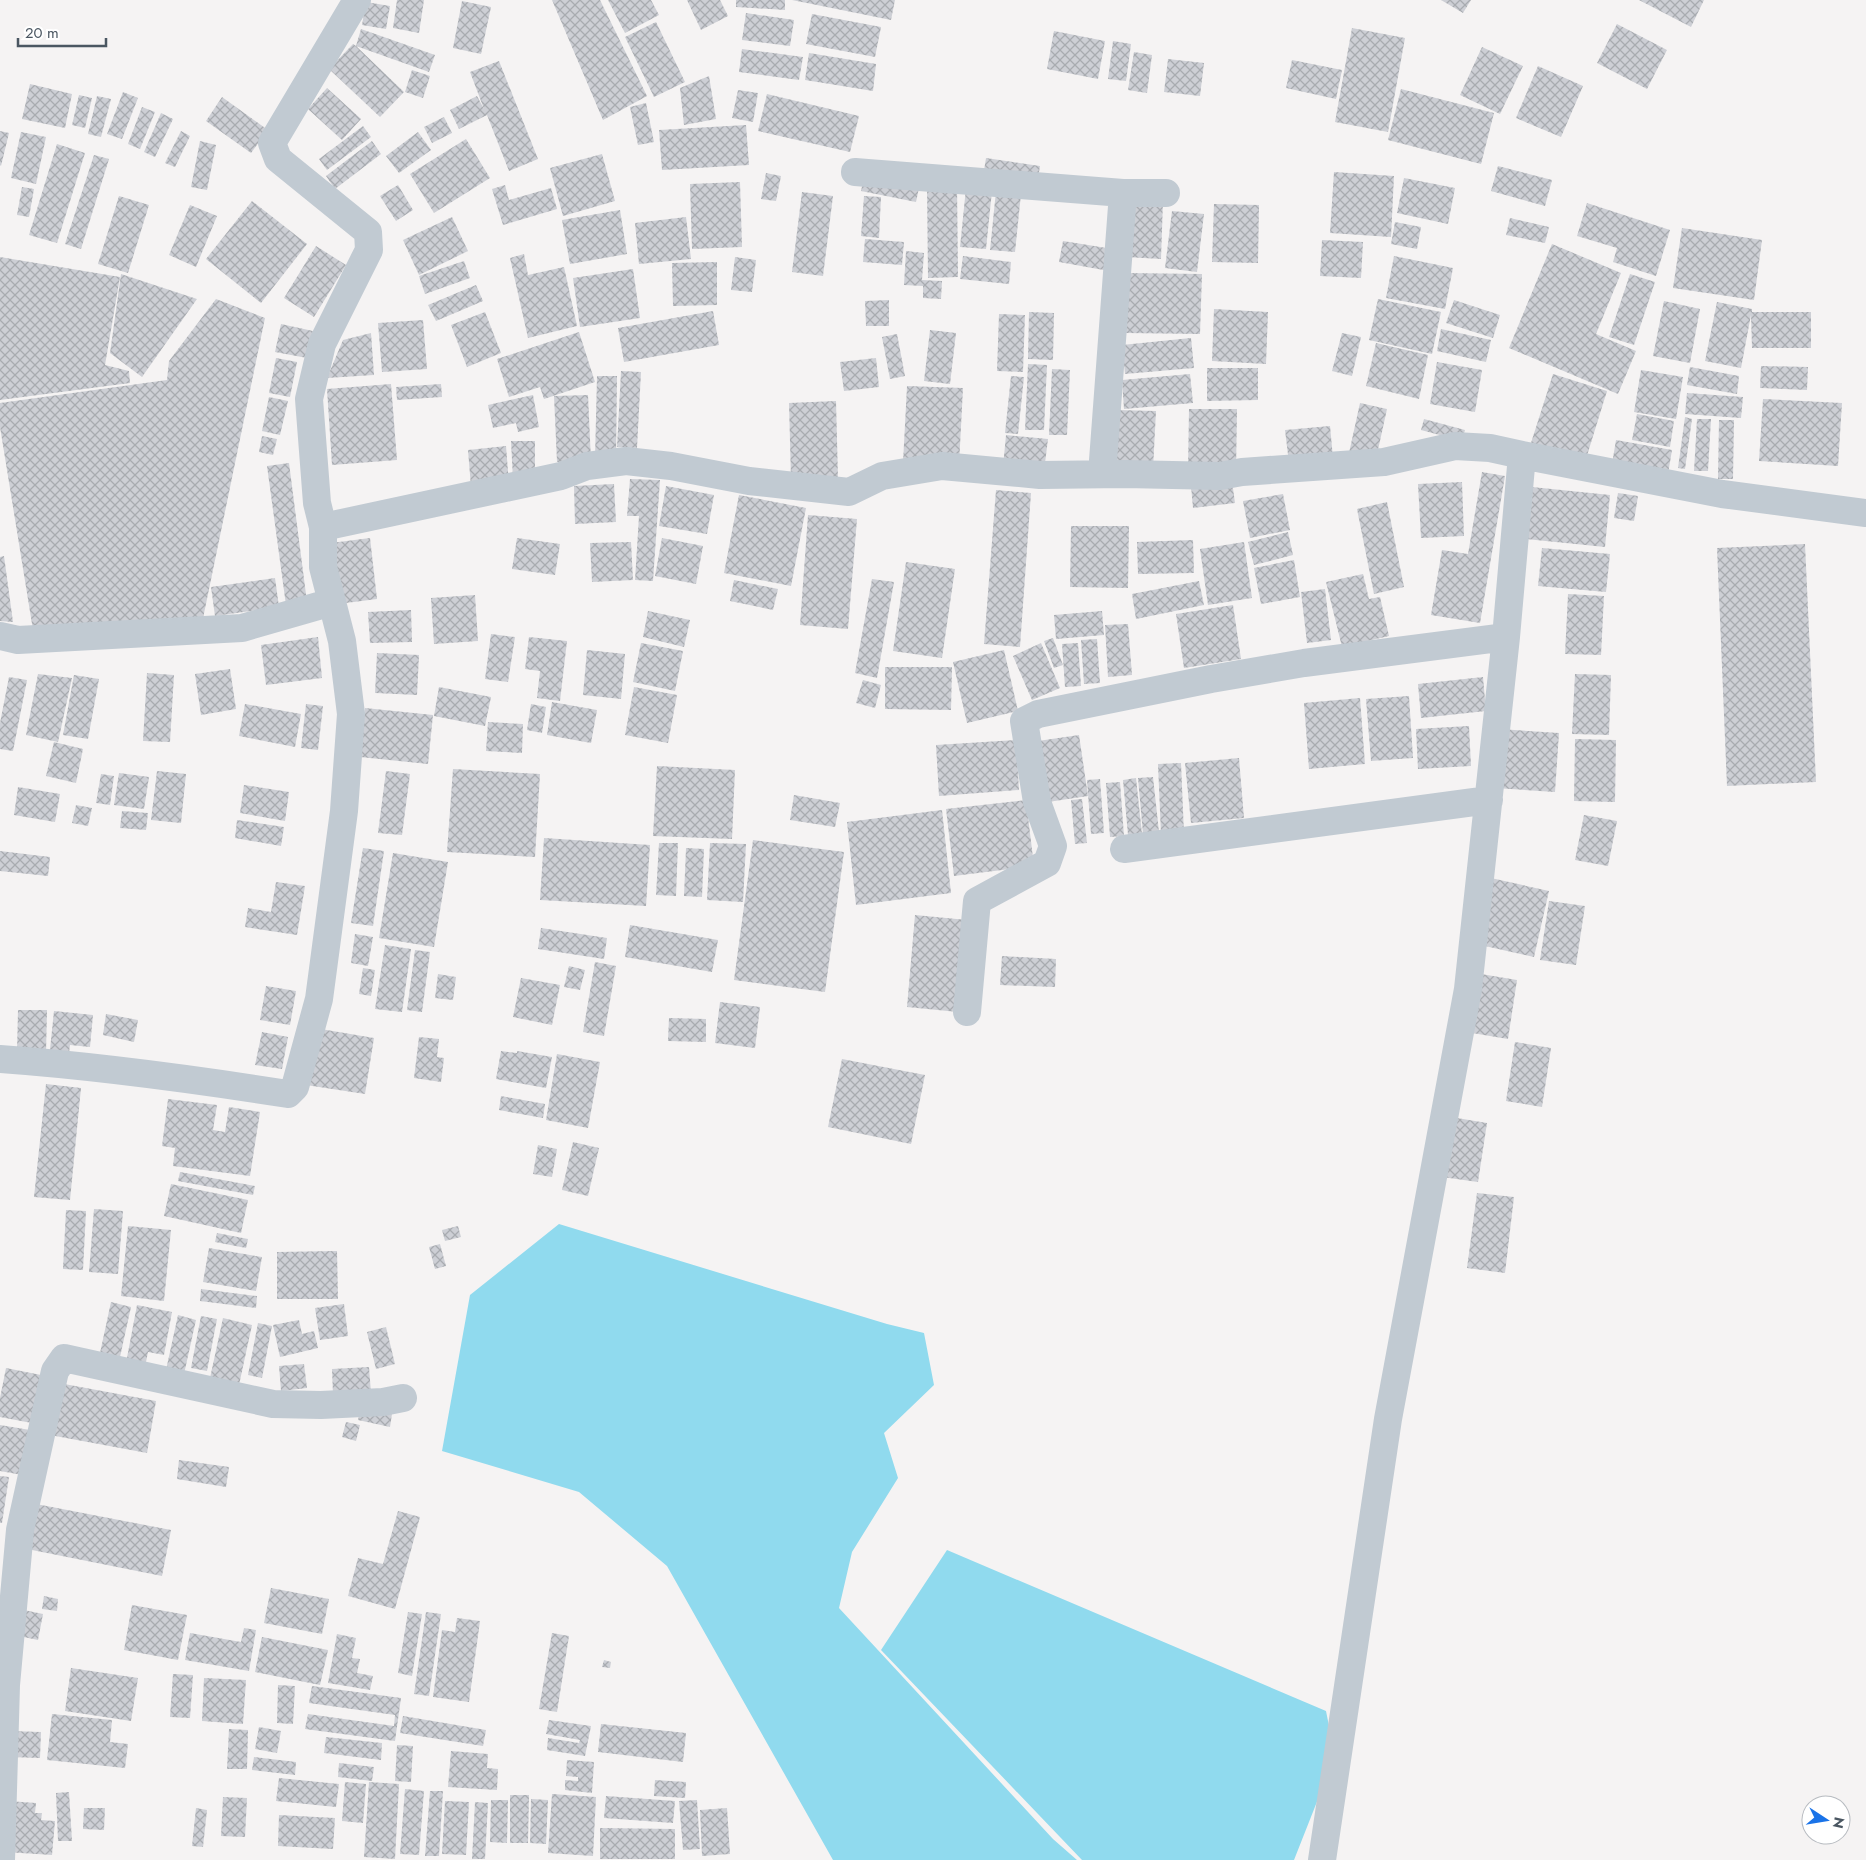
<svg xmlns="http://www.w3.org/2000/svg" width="1866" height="1860" font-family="Jost,sans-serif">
	<defs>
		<pattern id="building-cross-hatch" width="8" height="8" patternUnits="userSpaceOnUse" patternTransform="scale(1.25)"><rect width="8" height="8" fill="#cdcfd5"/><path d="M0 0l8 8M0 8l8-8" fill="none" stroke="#a8abb0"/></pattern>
	</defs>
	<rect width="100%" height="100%" fill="#f5f3f3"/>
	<path fill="#90daee" d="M559 1224 887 1324 924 1333 934 1385 884 1433 898 1478 852 1552 839 1608 1053 1839 1077 1860H833L667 1566 579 1492 442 1451 470 1295Z
		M947 1550 1326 1711 1335 1756 1294 1860H1082L881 1650Z"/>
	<path fill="url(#building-cross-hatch)" d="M397 0H424L419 33 393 28Z
		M552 0H600L647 96 603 120Z
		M608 0H651L659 15 625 33Z
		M687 0H720L728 16 701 30Z
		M736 0H785V10L736 7Z
		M792 0H895L891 20Z
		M1441 0H1471L1463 13Z
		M1639 0H1704L1691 27Z
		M462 1 491 7 481 54 453 48Z
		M366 2 390 6 386 29 362 25Z
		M746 13 794 20 790 46 742 40Z
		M812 14 881 27 875 57 806 44Z
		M656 22 685 82 654 97 625 37Z
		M1617 24 1667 50 1647 89 1597 63Z
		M1352 28 1405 38 1388 132 1335 122Z
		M361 29 435 55 429 72 356 46 404 92 380 117 329 69 353 44 356 46Z
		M1054 31 1105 41 1098 79 1047 69Z
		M1113 41 1131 44 1126 81 1108 79Z
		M1482 47 1523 66 1500 114 1460 95Z
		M742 49 803 57 799 80 739 72Z
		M1134 52 1152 55 1147 93 1128 90Z
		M809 53 876 64 873 91 805 80Z
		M1168 59 1204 63 1200 96 1164 92Z
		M1292 60 1342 70 1336 99 1286 88Z
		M499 61 538 159 509 171 487 115 459 129 450 110 477 96 484 109 470 72Z
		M1538 66 1583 86 1561 137 1516 118Z
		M412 70 430 76 423 98 405 92Z
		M709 76 716 119 684 125 680 88Z
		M30 84 72 94 65 128 22 119Z
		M327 88 361 119 342 140 308 109Z
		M1401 89 1494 113 1481 164 1388 140Z
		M738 90 758 93 753 122 732 118Z
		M123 92 138 98 122 139 107 134Z
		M767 94 859 116 850 152 758 131Z
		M79 95 92 98 85 128 72 125Z
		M97 96 111 99 101 137 88 134Z
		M222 97 268 130 251 153 206 121Z
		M646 103 654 142 638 145 630 107Z
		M142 107 155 112 140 149 128 144Z
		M161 113 173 119 155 157 144 152Z
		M444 117 452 133 432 143 424 127Z
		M746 125 749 165 662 170 659 130Z
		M363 126 371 137 327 170 319 159Z
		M0 131 9 133 1 166 0 165Z
		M181 131 190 136 175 167 165 163Z
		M21 132 46 137 36 184 11 178Z
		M418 132 431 150 399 173 386 156Z
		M466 139 490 178 434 213 410 174Z
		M200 141 216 145 207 190 191 187Z
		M372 141 381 154 335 189 326 176Z
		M57 144 85 153 57 243 29 235Z
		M602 154 615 201 563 216 550 168Z
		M94 155 109 159 81 249 65 244Z
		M986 158 1040 166 1037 185 983 177Z
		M1498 166 1552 180 1545 206 1491 191Z
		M1334 172 1394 176 1391 237 1330 233Z
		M766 173 781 176 776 201 761 199Z
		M864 177 919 188 916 202 861 191Z
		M1404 178 1455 188 1448 224 1397 213Z
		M740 182 742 247 692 249 690 184Z
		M957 184 958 277 928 278 927 185Z
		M398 185 413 210 396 221 380 196Z
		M505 185 509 200 551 188 557 209 503 225 492 189Z
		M22 187 34 189 29 217 17 215Z
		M966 188 992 191 986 249 960 247Z
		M996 191 1021 194 1015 252 990 250Z
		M802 192 833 196 823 276 792 272Z
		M119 196 149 205 128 273 98 264Z
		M864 196 881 197 879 238 861 236Z
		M1129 200 1163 201 1161 259 1126 257Z
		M252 201 307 244 261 303 206 259Z
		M1587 203 1670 230 1656 276 1613 262 1617 248 1577 236Z
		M1214 204 1259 205 1258 263 1212 262Z
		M190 205 217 216 196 267 169 255Z
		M620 210 627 254 570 264 562 220Z
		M1172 211 1204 214 1197 272 1165 268Z
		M452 217 468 251 419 275 403 240Z
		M686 217 691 259 639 264 635 223Z
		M1510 218 1549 227 1545 243 1506 235Z
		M1395 222 1421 227 1417 249 1391 244Z
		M1682 228 1762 240 1754 300 1673 288Z
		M865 239 904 242 902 265 863 262Z
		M1322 240 1363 242 1361 278 1320 276Z
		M1063 241 1113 249 1109 271 1059 262Z
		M1552 244 1621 273 1596 334 1636 351 1618 394 1509 348Z
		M316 246 346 265 314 317 284 298Z
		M906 251 924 253 922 280 942 281 941 299 923 298V286L904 285Z
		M524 254 528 275 564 267 577 326 528 338 510 258Z
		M963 256 1011 262 1009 284 960 279Z
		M1394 256 1453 268 1445 309 1386 298Z
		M0 257 120 277 105 365 129 371 130 383 0 400Z
		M735 257 756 260 752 292 731 290Z
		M464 261 470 278 425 294 419 276Z
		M717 262V305L673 306 672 263Z
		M633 269 640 318 580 327 573 278Z
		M1125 273 1202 274 1200 334 1125 333Z
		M121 274 197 299 142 377 110 353Z
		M1630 274 1655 282 1634 345 1609 337Z
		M476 285 483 301 436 321 428 305Z
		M216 299 265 318 201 628 33 630 0 427V403L167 380 169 361Z
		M1378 299 1441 312 1432 354 1369 340Z
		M889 300V326H866L865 301Z
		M1454 300 1500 315 1493 338 1446 323Z
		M1664 301 1700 309 1690 363 1653 356Z
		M1717 302 1752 309V312H1811V348H1752L1751 315 1741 368 1705 361Z
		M1214 309 1268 312 1266 364 1212 361Z
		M713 311 719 345 624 362 618 328Z
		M485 312 501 353 467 367 451 325Z
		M1029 312 1054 313 1053 360 1028 359Z
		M999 314 1025 315 1023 372 997 371Z
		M423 320 427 369 382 372 378 323Z
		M281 324 313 331 307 358 275 352Z
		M1441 329 1491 340 1486 362 1437 351Z
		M930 330 956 333 950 384 924 381Z
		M579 332 595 382 544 399 540 387 509 397 497 359Z
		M371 333 374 375 327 378 343 340Z
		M1342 333 1361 337 1352 376 1332 371Z
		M897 334 905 376 890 379 882 337Z
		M1191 338 1194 368 1125 374 1122 345Z
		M1376 343 1428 355 1419 399 1366 386Z
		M276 358 297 362 290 397 269 393Z
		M876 358 879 387 844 391 840 362Z
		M1437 362 1482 370 1475 412 1430 404Z
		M1028 364 1047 365 1044 430H1025Z
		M1761 366 1808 367 1807 390 1760 388Z
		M1690 367 1739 376 1737 394 1687 385Z
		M1207 368H1258V400L1207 401Z
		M1052 369 1070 370 1067 435H1049Z
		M1641 370 1683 377 1676 419 1634 412Z
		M621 371 641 372 637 448 617 447Z
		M1190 374 1193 403 1124 409 1122 380Z
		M1553 374 1607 391 1585 462 1530 446Z
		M597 376H617L616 458H595Z
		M1011 376 1024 377 1018 434 1005 433Z
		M391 384 397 460 332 465 327 389Z
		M441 384 442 397 397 400 396 387Z
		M907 386 963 388 959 465 903 463Z
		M1687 393 1743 397 1741 418 1685 414Z
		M533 395 539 427 518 432 516 423 493 428 488 405Z
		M588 395 591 461 557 462 554 396Z
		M269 397 288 401 280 435 262 431Z
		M1763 399 1842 403 1838 466 1759 461Z
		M836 401 838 479 791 480 789 403Z
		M1360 403 1387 409 1376 459 1349 453Z
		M1189 409H1237L1236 472H1188Z
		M1117 410 1156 411 1153 469 1114 467Z
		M1637 414 1674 421 1670 447 1632 440Z
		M1685 417 1692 419 1685 469 1678 468Z
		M1424 419 1465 430 1462 441 1421 430Z
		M1697 419H1711L1708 471H1694Z
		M1719 420H1734L1733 479H1718Z
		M1330 426 1333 458 1289 463 1285 430Z
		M1006 435 1048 439 1044 471 1003 467Z
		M262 436 277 439 273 455 259 452Z
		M1616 440 1672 450 1668 474 1612 464Z
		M511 441H535V479L513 480Z
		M506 446 509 484 471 487 468 450Z
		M289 463 307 602 286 605 267 466Z
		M1482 472 1505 476 1480 623 1431 615 1442 550 1468 554Z
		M630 479 660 480 653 581 635 580 639 516H627Z
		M1232 481 1235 503 1193 508 1191 486Z
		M1462 482 1464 536 1421 538 1418 484Z
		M614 484 616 522 575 524 574 486Z
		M666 486 714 495 707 534 659 526Z
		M1532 487 1610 495 1605 547 1526 539Z
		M996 490 1031 493 1020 647 984 644Z
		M1618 493 1638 496 1634 521 1614 518Z
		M1283 494 1290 530 1250 538 1243 501Z
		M739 495 806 508 791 586 724 573Z
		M1387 502 1404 587 1374 594 1357 509Z
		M808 515 857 519 848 629 800 625Z
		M1071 526H1129L1128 588 1070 587Z
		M1288 532 1293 555 1254 565 1248 542Z
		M370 538 377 599 338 604 331 543Z
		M517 538 560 544 555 575 512 569Z
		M662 538 703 546 696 584 655 576Z
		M1193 540 1194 573 1138 574 1137 542Z
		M631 542 633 580 592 582 590 543Z
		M1244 542 1252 598 1208 605 1200 549Z
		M1805 544 1816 782 1727 786 1717 548Z
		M1542 548 1610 554 1606 592 1538 586Z
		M4 556 13 622 0 621V557Z
		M1294 560 1300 597 1261 604 1254 568Z
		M906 562 955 569 942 658 893 651Z
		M1363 574 1369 599 1380 597 1389 636 1342 647 1326 582Z
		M275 578 279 607 215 616 211 587Z
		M872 579 894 582 877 678 855 673Z
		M734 580 778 589 773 610 730 601Z
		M1199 581 1204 605 1136 619 1132 594Z
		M1325 589 1331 640 1307 643 1301 592Z
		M1568 594 1604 596 1601 655 1565 654Z
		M475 595 478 641 434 644 431 598Z
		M1233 605 1241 659 1184 668 1176 614Z
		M411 610 412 642 370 643 368 612Z
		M648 611 690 620 684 647 643 637Z
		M1102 611 1104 635 1056 639 1054 615Z
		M1128 624 1132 675 1108 677 1105 625Z
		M491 634 515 637 508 682 485 679Z
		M318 637 322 678 266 685 261 645Z
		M529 637 567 641 560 701 537 698 540 671 525 669Z
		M1053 638 1063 665 1054 668 1044 641Z
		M1097 639 1100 683 1084 684 1081 640Z
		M641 643 683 651 675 691 633 682Z
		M1041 643 1060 688 1032 700 1013 656Z
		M1078 643 1081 686 1065 687 1062 644Z
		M587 650 625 654 621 699 583 695Z
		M1004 650 1018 711 967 723 953 662Z
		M377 653 419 655 417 695 375 693Z
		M885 667H952L951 710 885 709Z
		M230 669 236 709 201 715 195 674Z
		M147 673 174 675 170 742 143 741Z
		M38 674 72 678 58 742 26 735Z
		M1575 674 1611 675 1609 735 1572 734Z
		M74 675 99 679 88 739 63 735Z
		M9 677 27 680 13 751 0 749V723Z
		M1483 677 1486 711 1421 718 1418 684Z
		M863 680 881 685 875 708 856 703Z
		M439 687 491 697 485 726 434 716Z
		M634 687 677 695 668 743 625 735Z
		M1409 696 1413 758 1371 761 1366 699Z
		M1360 698 1365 764 1309 769 1304 703Z
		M552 702 597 710 591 743 547 735Z
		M245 704 301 714 295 747 239 736Z
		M306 704 323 706 318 750 301 748Z
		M531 704 546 707 542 733 527 730Z
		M365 708 433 715 428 764 360 757Z
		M488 722 523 724 522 753 486 751Z
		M1469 726 1471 766 1418 769 1416 729Z
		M1499 729 1559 733 1555 792 1495 788Z
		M1079 735 1088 796 1048 802 1038 741Z
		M1575 739 1616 740 1615 802 1574 801Z
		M1016 740 1019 790 939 796 936 745Z
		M54 742 83 749 76 783 46 776Z
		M1239 758 1244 818 1191 823 1185 763Z
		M1181 763 1184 834 1161 835 1158 764Z
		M657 766 735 770 732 839 653 836Z
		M453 769 540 774 535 857 447 852Z
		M157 771 186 774 181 823 151 820Z
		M386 771 410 774 402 835 378 833Z
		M119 773 149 777 144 809 114 805Z
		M101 774 114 776 110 805 96 803Z
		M1153 777 1159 832 1143 834 1138 778Z
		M1136 778 1142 834 1128 835 1123 780Z
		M1100 779 1104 833 1091 834 1087 780Z
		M1120 782 1124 836 1110 837 1106 783Z
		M244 785 289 792 285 821 240 813Z
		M18 787 60 794 55 822 14 815Z
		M794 795 840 803 835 827 790 820Z
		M1082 799 1087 843 1075 844 1071 800Z
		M1026 800 1034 866 954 876 946 809Z
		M76 805 92 808 88 826 72 823Z
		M942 810 951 893 856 905 847 822Z
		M122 811 148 813 146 830 120 828Z
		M1584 815 1617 821 1608 866 1575 860Z
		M237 820 284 827 281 846 235 838Z
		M544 838 650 845 646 906 540 900Z
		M753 840 844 852 825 992 734 980Z
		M659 843H678L676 896 656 895Z
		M710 843 746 844 743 902 707 900Z
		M363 848 384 851 373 926 351 923Z
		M686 848 704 849 702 897 684 896Z
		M0 851 50 857 48 876 0 871Z
		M393 853 448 862 434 947 379 938Z
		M1491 878 1549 891 1534 957 1476 944Z
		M276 882 305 886 297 935 245 927 248 908 271 912Z
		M1549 901 1585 906 1576 965 1540 960Z
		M915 915 967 920 958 1012 907 1007Z
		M630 925 718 940 712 972 625 957Z
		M541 928 607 938 604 959 538 949Z
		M355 934 373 937 368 966 351 963Z
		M385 945 411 949 402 1012 375 1009Z
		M415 950 430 952 422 1012 407 1010Z
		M1002 956 1056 959 1055 987 1000 985Z
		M595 962 616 966 604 1036 583 1032Z
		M569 966 585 970 580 990 564 987Z
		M363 968 375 970 371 996 359 994Z
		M438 974 456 977 453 1000 435 998Z
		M1481 974 1517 980 1508 1039 1472 1033Z
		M521 978 560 985 552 1025 513 1017Z
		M266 986 296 991 290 1025 260 1020Z
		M720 1002 760 1007 755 1048 715 1043Z
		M18 1010H47L46 1053 17 1052Z
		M54 1011 93 1015 90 1047 70 1045 68 1061 49 1059Z
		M106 1014 138 1020 134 1042 103 1035Z
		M669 1018 706 1019V1042L668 1041Z
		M315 1028 374 1038 365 1094 306 1085Z
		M262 1032 288 1037 282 1069 255 1065Z
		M419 1037 439 1039 437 1057 444 1058 441 1082 414 1078Z
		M1515 1042 1551 1048 1542 1107 1506 1101Z
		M501 1051 517 1053V1051L552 1057 546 1088 496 1079Z
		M557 1054 600 1062 588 1128 546 1120Z
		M842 1059 925 1075 911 1144 828 1127Z
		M46 1084 81 1088 70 1200 34 1197Z
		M501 1096 545 1104 543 1118 499 1110Z
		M168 1099 217 1105 213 1130 225 1132 229 1107 260 1112 250 1176 173 1166 175 1148 162 1146Z
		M1451 1117 1487 1123 1478 1182 1442 1177Z
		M573 1142 599 1148 588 1196 562 1190Z
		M538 1145 557 1149 552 1177 533 1174Z
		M180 1172 255 1186 253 1195 178 1181Z
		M171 1184 248 1200 241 1233 164 1216Z
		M1477 1193 1514 1197 1505 1273 1467 1268Z
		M94 1209 123 1211 118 1274 89 1272Z
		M66 1210 86 1211 83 1270 63 1269Z
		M128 1226 171 1230 164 1301 121 1296Z
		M458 1226 461 1237 445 1241 442 1230Z
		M217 1233 248 1239 246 1248 215 1242Z
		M440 1244 446 1266 435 1269 429 1247Z
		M209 1248 262 1257 256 1291 203 1282Z
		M337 1251 338 1299H277V1252Z
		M201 1289 257 1296 256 1308 200 1301Z
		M111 1302 131 1307 120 1357 100 1353Z
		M344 1304 348 1336 320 1340 315 1308Z
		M137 1305 172 1312 164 1355 148 1352 145 1367 126 1363Z
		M178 1315 196 1320 184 1374 166 1370Z
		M201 1316 217 1319 207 1371 191 1368Z
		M223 1318 252 1325 239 1385 210 1378Z
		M299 1320 302 1334 314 1331 318 1348 280 1357 273 1325Z
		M258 1323 272 1326 262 1378 248 1375Z
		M386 1327 395 1364 376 1369 367 1332Z
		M304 1364 307 1388 281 1391 279 1366Z
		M369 1367 371 1393 333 1395 332 1369Z
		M6 1368 46 1376 37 1424 0 1417V1398Z
		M59 1383 156 1401 147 1453 50 1435Z
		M361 1407 392 1414 390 1427 358 1420Z
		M346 1422 360 1425 356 1441 342 1437Z
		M0 1425 36 1431 28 1476 0 1471Z
		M179 1460 229 1467 226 1487 177 1479Z
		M0 1476 9 1477 2 1523H0Z
		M31 1503 171 1530 162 1576 22 1548Z
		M398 1511 420 1517 395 1609 348 1596 358 1558 383 1564Z
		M271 1588 329 1599 322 1634 264 1623Z
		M44 1596 58 1599 57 1611 42 1609Z
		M132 1605 187 1615 178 1660 124 1650Z
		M19 1609 43 1614 38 1640 14 1635Z
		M408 1612 422 1614 412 1676 398 1673Z
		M426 1612 441 1614 429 1696 414 1694Z
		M457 1618 480 1621 469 1702 433 1697 442 1630 455 1632Z
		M244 1628 256 1630 249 1671 185 1660 190 1633 241 1642Z
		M552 1633 569 1636 557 1712 539 1709Z
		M337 1634 356 1638 352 1658 360 1659 357 1673 373 1676 370 1690 328 1683Z
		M262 1637 328 1650 320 1685 255 1672Z
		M604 1660 611 1662 610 1668 602 1667Z
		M71 1668 138 1678 131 1721 65 1711Z
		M173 1674 193 1675 190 1718 170 1717Z
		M204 1678 246 1680 243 1724 202 1721Z
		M278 1685 295 1686 293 1724 277 1723Z
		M312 1686 401 1698 395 1741 305 1729 308 1714 394 1726 395 1715 309 1703Z
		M52 1714 112 1720 110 1742 128 1744 125 1768 47 1760Z
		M403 1716 486 1730 483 1746 400 1733Z
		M549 1720 591 1726 585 1756 547 1750 548 1738 579 1743 580 1740 546 1734Z
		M601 1724 686 1733 683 1762 598 1752Z
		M259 1727 281 1731 277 1753 255 1749Z
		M229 1729 248 1730 247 1769H227Z
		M11 1731 41 1732 40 1758 9 1757Z
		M326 1737 382 1743 381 1760 324 1753Z
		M397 1745 413 1746 411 1782 395 1781Z
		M451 1751 488 1754 487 1768 498 1769 497 1790 448 1787Z
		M254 1757 296 1762 295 1775 252 1770Z
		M567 1760 594 1762 592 1793 565 1790V1780L578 1781V1777L566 1776Z
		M339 1763 374 1767 372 1781 338 1777Z
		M279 1778 339 1784 336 1807 276 1801Z
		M655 1780 686 1782 685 1798 654 1796Z
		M345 1782 366 1784 363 1823 342 1821Z
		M369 1782 399 1784 395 1859 364 1857Z
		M405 1789 424 1791 419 1855 400 1854Z
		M430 1791H443L439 1856H425Z
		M69 1792 72 1841H58L56 1793Z
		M552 1794 596 1797 593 1856 548 1853Z
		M510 1795H529L528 1843H510Z
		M606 1796 675 1801 673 1823 604 1818Z
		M223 1797 247 1798 245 1837 221 1836Z
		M531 1799 548 1800 546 1844 530 1843Z
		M491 1800H508L507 1843 490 1842Z
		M697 1800 700 1849 683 1850 679 1801Z
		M8 1801 36 1803 35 1813H42L41 1820 55 1821 52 1855 5 1852Z
		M445 1801 469 1802 466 1855 442 1854Z
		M475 1802 488 1803 485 1859H472Z
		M84 1808H105L104 1830 83 1829Z
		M196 1808 207 1810 203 1847 192 1846Z
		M727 1808 730 1854 702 1856 700 1810Z
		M279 1815 335 1818 333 1849 278 1846Z
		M600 1828 675 1829V1859H600Z"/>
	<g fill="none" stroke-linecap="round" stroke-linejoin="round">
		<path stroke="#c1cad2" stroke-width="28" d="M855 172 1123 193H1166
			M1522 455 1722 494 1866 513
			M1102 474 1123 193
			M323 527 561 476 587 466 626 461 671 466 749 481 849 492 882 476 942 466 1040 475 1125 474 1220 476 1242 472 1384 462 1455 446 1490 448 1522 455 1506 637 1468 989 1388 1419 1322 1860
			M0 636 18 640 242 628 332 602 323 567V527L317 503 309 399 322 344 369 250 368 232 278 159 272 143 357 0
			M1124 849 1489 800
			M967 1012 977 901 1047 863 1053 846 1037 802 1024 721 1038 714 1211 679 1304 663 1506 637
			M0 1059C97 1066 192 1079 288 1094L295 1087 319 999 344 811 351 714 342 641 332 602
			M1 1860 6 1685 20 1530 55 1371 64 1358 273 1404 321 1405 383 1402 403 1398"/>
	</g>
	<g transform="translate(1826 1820) rotate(102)"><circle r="24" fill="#ffffff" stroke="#b7bbc0"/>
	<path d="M0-4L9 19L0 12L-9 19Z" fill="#1a73e8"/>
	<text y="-8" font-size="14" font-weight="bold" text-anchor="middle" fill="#4a5661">N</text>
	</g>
	<path d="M18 38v8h88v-8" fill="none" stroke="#4a5661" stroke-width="2.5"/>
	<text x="25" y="38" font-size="15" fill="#4a5661" stroke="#ffffff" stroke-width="4" paint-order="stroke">20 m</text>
</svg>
